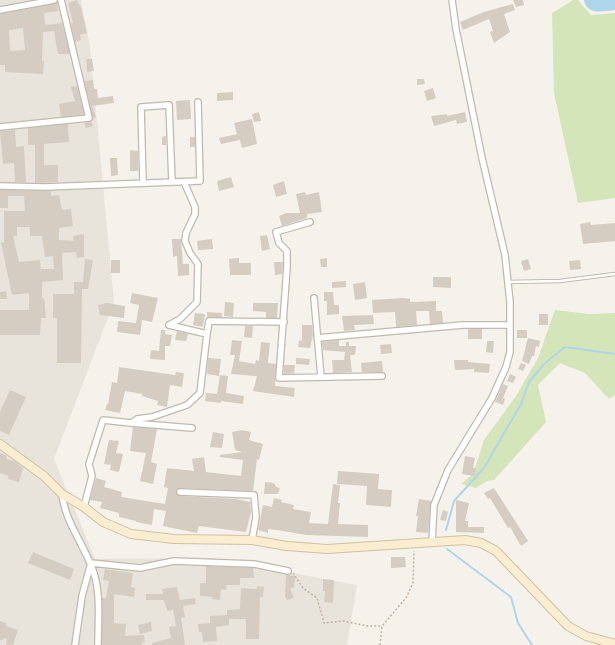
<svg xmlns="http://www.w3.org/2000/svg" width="615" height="645" font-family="Lato,sans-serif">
	<rect width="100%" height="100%" fill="#f5f2ec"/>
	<path fill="#e8e3db" d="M0 0H81L90 47 114 302 54 459 95 559 212 558 357 585 347 645H0Z"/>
	<path fill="#d4e5b9" d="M573 0H578L591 15 615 13V198L578 203 554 93 552 13Z
		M555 310 589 314 615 313V395L609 399 585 373 560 363 538 385 546 422 494 480 487 481 476 488 461 484 473 474 484 440 516 396 538 358Z"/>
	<path fill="#aed6eb" d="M584 0H615V10C603 11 587 16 584 0Z"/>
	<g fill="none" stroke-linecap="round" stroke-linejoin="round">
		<path stroke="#aed6eb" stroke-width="2" d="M446 530 454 501 484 468 521 404 529 382 544 364 565 347 615 354
			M447 549 511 597 518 623 532 645"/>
	</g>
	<path fill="#d6cdc2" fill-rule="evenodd" d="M77 0 81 8 87 33 80 35 81 40 75 42 71 23H73L68 3Z
		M513 0H523L524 5 516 7Z
		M57 3 58 11 44 13 45 25 62 23 70 54H58L54 31 43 32 42 61H44L43 74 5 72V65H0V14ZM23 28 25 50 10 51 9 30Z
		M513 4 515 10 504 14 510 32 494 43 490 32 493 31 489 19 463 30 460 22 484 12Z
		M86 59H92L94 71 87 72Z
		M417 79H424L425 84 417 85Z
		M93 80 94 89H97L98 98 113 96 114 103 92 106 96 117 93 118 85 84V81Z
		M77 86 84 114 61 117 59 104 75 101 71 87Z
		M433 88 436 98 427 101 424 91Z
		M233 92V100L217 101V93Z
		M190 100 191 119 177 120 176 101Z
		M259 112 261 121 254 122 252 114Z
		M465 112 467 122 457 124 456 120 434 126 431 116 447 114V116Z
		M252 119 257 144 242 148 240 140 221 144 219 138 237 134 234 123Z
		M91 121 93 126 86 128 84 123Z
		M68 124 69 142 44 144V165H58V182L35 183V145H28V128Z
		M15 130 16 147 24 146 26 182H15L14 163 3 164 0 131Z
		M166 136V145H162V137Z
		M190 137H195V147H190Z
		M130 150 138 151V171H130Z
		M110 158H117L118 175 111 176Z
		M231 177 234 187 219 191 217 181Z
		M284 181 287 194 276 197 273 185Z
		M0 190 51 191V196L59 195 62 210 71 209 73 226 59 228V240L74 241 73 236 84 234V257L77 258 76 252 62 253 63 280 42 282V298H44L46 318H41L40 335H0V310H29V293L12 295 1 243 4 242V211H25L24 196H8V208H0ZM17 227H30V236H42L45 257 53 256 54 269H41L40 260 19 262 13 236H17Z
		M305 192 306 195 319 192 322 212 307 214V218L282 226 279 216 286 213H300L296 194Z
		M590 222 591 225 615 223V241L583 244 580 224Z
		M267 235 270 249 262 251 260 236Z
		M172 239H181L183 264H189V275L178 276 177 256 173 257Z
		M212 239 213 249 198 250 197 241Z
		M239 258V263H251V275H230L229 259Z
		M327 258V267H321L320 259Z
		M85 259 93 260 88 289H82L81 363H57V318H53V294H74V282H83Z
		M528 259 531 269 524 271 521 261Z
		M111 260H120V273H111Z
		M580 260 581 269 570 270 569 261Z
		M274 262H283L282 274 275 275Z
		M433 277H451V288L433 287Z
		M346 281V287L332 288V282Z
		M365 282 367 298 355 300 353 284Z
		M6 291 7 299H0V292Z
		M324 292H333L334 305H339V314L327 315V301H324Z
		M132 293 158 298 152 322 142 320 140 335 117 332 118 321 136 323 139 305 130 303Z
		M403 298 410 299V302L436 301V311H442L443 323 430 324 429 311H416L417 325 396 327 395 312 373 313 372 300Z
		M225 302 234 303 233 317 224 316Z
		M107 303 125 306 124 318 100 315 98 305Z
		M253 303H278L277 318H266V312L253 311Z
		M207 312 222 313V317L207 318Z
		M195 313 205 314 203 327 193 325Z
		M539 314H548V325H539Z
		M373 315 374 324 354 325 355 330 344 331 342 316Z
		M302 325H312L313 335 310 348 298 347 299 340 302 341Z
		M245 326H253L252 338 244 337Z
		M468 329H482V339H468Z
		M161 330H165V334L172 335 170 346H165V360L150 359 151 350 159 351Z
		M517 330H527V338H517Z
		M177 331 188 334 186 341 175 340Z
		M528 338 540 341 539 347 536 346 534 356H532L529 364 522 361Z
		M232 340 242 341 239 361 255 364 256 360 259 361 261 342 270 343 268 363 276 364 275 386 295 388 294 397 253 391 257 376 231 374 235 355H230Z
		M339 340V346H346V342H349V346H356L355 355H350L352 372 333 373 332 360H344L345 352 323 350 322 342Z
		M487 341H494L493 353 486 352Z
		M391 344 392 353 381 354 380 345Z
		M208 358 221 359 219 376 207 374Z
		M296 358 310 359 309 365 296 364Z
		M454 360H468V362L490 364 489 373 474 372V369L455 370Z
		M382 361 383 372H362L361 363Z
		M521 363 526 365 523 371 518 369Z
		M284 365H295L294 373 284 374Z
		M119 367 175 375 176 372 184 373 182 387 170 385 167 407 157 405 158 401 142 396V394L125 391 120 413 105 410 107 404H108L112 382 117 383Z
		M510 374 516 377 513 383 507 381Z
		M220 375 228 376 226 393 244 396 243 404 221 401V403L205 401 206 393 217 394Z
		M503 384 508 386 503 398 505 399 503 405 495 402Z
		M10 390 26 397 9 435 0 431V412Z
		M133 427 157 429 151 462 157 464 153 484 140 481 146 453 130 451Z
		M242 430 251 432 249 440 263 444 259 460 257 459 253 491 180 488 176 492 180 496 236 499 250 502 251 512 246 532 199 526 197 533 163 526 166 511 154 509 152 525 136 522V521L119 517V513L100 508 102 502 90 500 96 478 106 481 104 487 122 492 121 497 165 504 168 488 164 487 167 468 194 471 192 459 204 457 206 472 241 476 243 460 220 457V455L242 452 235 450 232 432Z
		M213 432 224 434 222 448 210 447Z
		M109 440 119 441 116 453 123 454 119 472 110 470 111 465 104 464Z
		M0 453 7 456 6 459 14 461 23 468 19 482 8 479 9 476 0 473Z
		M465 456 475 458 473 468H476L475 476 462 474Z
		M338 471 379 474 378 489 392 490 391 507 366 505 367 486 337 484Z
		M265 482 274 483 276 487 280 488 278 494H264Z
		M333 484 340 485 338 503H340L338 524 368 525V537L307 535 277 530 268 529V533L258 530 263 505 272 507 274 498 282 500 281 502 294 505 293 509 311 512 309 523 328 524Z
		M494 488 528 541 521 546 510 527 508 528 490 498 488 499 484 493Z
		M419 499 431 501 428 533 416 532 418 516H416Z
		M456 500 469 503 465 521H468V527H484V533L456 532Z
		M443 510 448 512 446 521 440 520Z
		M33 552 74 569 70 580 28 563Z
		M391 557H405L406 567 391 568Z
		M206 566 253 568 254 578H240V585H227L226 590 221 589 220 600 212 599 213 597 200 596V583H206Z
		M105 569 133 573 131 587 135 588 134 597 114 594V623L126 624 125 636 144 635 145 642H142V645H102V598H106L109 581 103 580Z
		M286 575 295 576 294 588H290L294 598 287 600 285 596Z
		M323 579 334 580 333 603 324 602 325 591H323Z
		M257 586 264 587 263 597H260L259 639H246V619H229V625L216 627 217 641 203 642 202 632H199L198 624 210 623V616L227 615V610L240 609 241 588 257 589Z
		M177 587 180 600 195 598 196 604 183 606 185 617 181 618 185 645H152V643L171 638 169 627 176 626 173 610 167 611 164 600H146V594H163L162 589Z
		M0 621 6 623V626L18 630 13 645H6L7 639 3 638V640H0Z
		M151 622 152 631 140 634 138 625Z"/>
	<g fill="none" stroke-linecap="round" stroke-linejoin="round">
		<defs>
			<path id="lane" d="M509 282 560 281 615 274"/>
			<path id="street" d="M0 10 54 0
				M0 127 89 118 61 0
				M143 183 141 107 169 105 172 182
				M0 186 45 187 200 181 198 102
				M310 222 276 232 279 243 287 251V267L279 378 382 376
				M314 298 321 377
				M169 325 180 319 197 302 198 264 190 253 185 241 186 233 195 214V207L184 182
				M207 334 209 321 284 322
				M317 338 463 325H510
				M131 423 192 428
				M180 492 254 495 256 517 252 540
				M62 494C65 520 80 539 90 563 102 588 98 618 98 645
				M84 507 92 476 89 464 103 420 131 423 137 419 152 417 187 405 200 393 207 334 169 325
				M432 542 434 505 448 470 492 398 506 367 510 352V302L505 255 482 158 456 29 452 0
				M75 645 82 596 91 563 140 568 174 561 254 564 288 571"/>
			<path id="secondary" d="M0 444 44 476 62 494 84 507 103 522 131 534 174 539 252 540 287 546 327 549 465 540 481 543 496 551 568 626 586 636 615 644"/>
		</defs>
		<use href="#lane" stroke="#c0b9af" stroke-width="4.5"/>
		<use href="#street" stroke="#c0b9af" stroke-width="8"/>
		<use href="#secondary" stroke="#d0c1a0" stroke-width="10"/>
		<path stroke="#c0b4a1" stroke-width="1.5" stroke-dasharray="2 2" stroke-linecap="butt" d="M293 573 303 588 317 598 324 623 343 621 368 626H382
			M380 645 382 626 406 598 413 583 414 551"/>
		<use href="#lane" stroke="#fff" stroke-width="2.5"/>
		<use href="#street" stroke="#fff" stroke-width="5.5"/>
		<use href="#secondary" stroke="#fbeed0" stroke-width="8"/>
	</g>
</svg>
